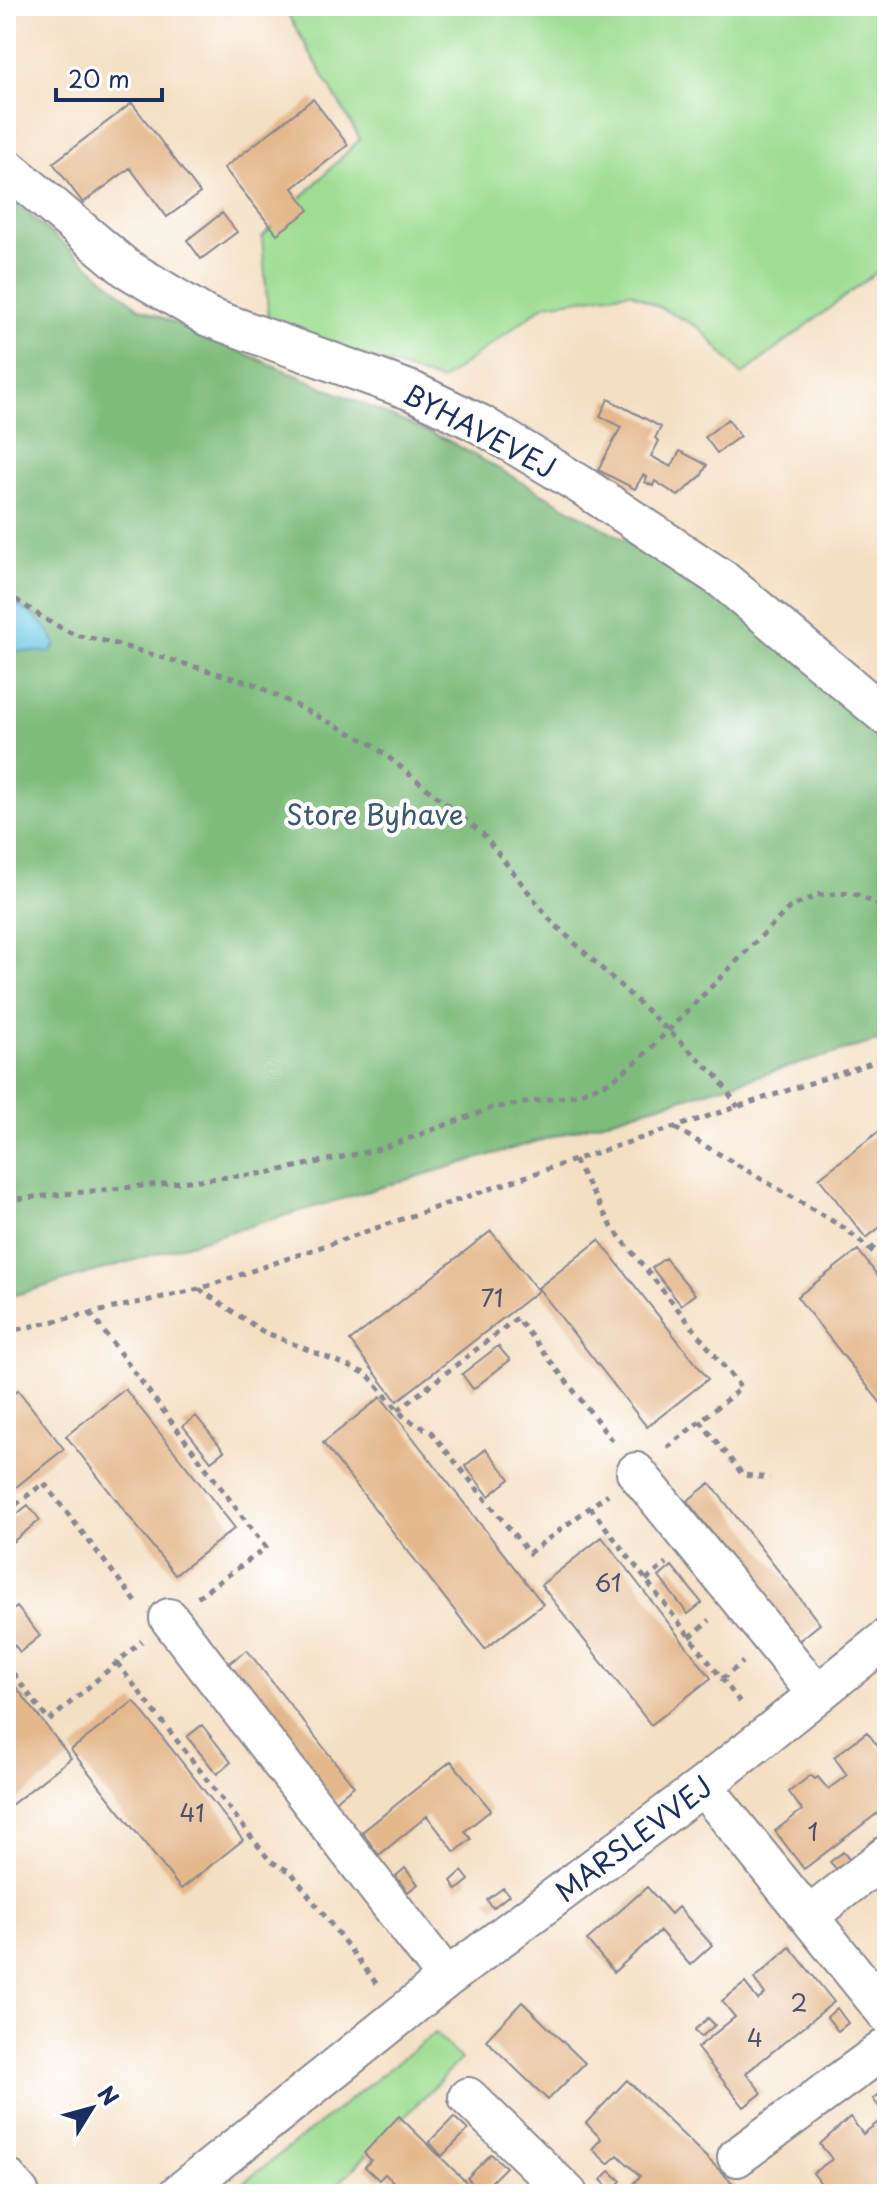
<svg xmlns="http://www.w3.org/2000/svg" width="893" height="2200" font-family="'Playpen Sans',sans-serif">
	<rect width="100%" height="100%" fill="#fff"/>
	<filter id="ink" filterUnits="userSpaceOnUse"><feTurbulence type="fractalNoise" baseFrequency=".0125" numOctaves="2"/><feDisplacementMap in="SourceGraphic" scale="16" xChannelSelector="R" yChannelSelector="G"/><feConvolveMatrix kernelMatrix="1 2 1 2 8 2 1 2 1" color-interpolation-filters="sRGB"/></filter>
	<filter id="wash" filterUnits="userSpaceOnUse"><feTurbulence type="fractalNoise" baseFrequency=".006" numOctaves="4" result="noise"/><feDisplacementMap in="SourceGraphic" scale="32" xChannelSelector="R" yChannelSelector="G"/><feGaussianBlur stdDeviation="1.8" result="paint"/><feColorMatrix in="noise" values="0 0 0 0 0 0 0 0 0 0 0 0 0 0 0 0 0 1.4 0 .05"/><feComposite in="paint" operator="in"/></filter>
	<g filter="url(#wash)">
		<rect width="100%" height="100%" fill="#f4dfc3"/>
		<path fill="#9edd92" stroke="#5c8678" stroke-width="2" d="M283 6H887V264L742 375 700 328 630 292 546 304 441 381 269 324 262 237 360 139Z
			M435 2033 461 2059 331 2191 333 2194H229Z"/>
		<path fill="#7ebc7c" stroke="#4c766d" stroke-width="2" d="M6 195 139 308 447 440 716 591 887 738V1038L6 1298V651L27 650 37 616 6 600Z"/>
		<path fill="#62c4e1" stroke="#3e7aa0" stroke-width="2" d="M6 600C29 611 46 620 56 644L50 652 6 651Z"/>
		<g id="blocks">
			<path fill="#e4b88c" d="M313 99 348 145 293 188 309 210 277 234 224 168Z
				M132 103 200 193 167 217 130 168 83 203 53 163Z
				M222 213 237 232 201 259 187 240Z
				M608 399 661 427 655 438 659 441 651 456 671 467 680 451 707 465 701 476 678 496 655 481 653 486 645 482 647 477 643 475 635 489 598 470 621 427 600 416Z
				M728 419 740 436 717 453 705 437Z
				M887 1125V1222L866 1238 819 1178Z
				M491 1231 538 1291 397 1401 350 1341Z
				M599 1240 708 1379 647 1427 538 1288Z
				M858 1250 887 1288V1411L797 1297Z
				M665 1258 695 1294 681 1305 652 1268Z
				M498 1346 510 1360 473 1389 462 1374Z
				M125 1389 235 1528 175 1575 66 1436Z
				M18 1390 64 1449 6 1495V1399Z
				M381 1397 543 1604 485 1649 323 1443Z
				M196 1416 224 1451 211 1461 183 1426Z
				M486 1449 510 1479 489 1496 465 1466Z
				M710 1483 820 1624 797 1642 687 1501Z
				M28 1505 40 1520 6 1547V1523Z
				M602 1537 711 1678 651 1725 541 1585Z
				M672 1566 702 1603 688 1614 659 1577Z
				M17 1607 40 1636 20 1652 6 1635V1615Z
				M247 1650 354 1786 331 1804 223 1668Z
				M6 1674 71 1758 11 1805 6 1799Z
				M134 1701 243 1840 181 1889 71 1750Z
				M202 1725 231 1762 217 1774 187 1737Z
				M867 1732 880 1749 887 1743V1806L804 1869 775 1831 802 1810 789 1792 811 1775 815 1779 818 1777 828 1789 847 1775 834 1757Z
				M451 1761 491 1810 465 1831 471 1839 455 1852 427 1816 379 1855 362 1832Z
				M843 1852 850 1860 838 1871 830 1862Z
				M405 1868 418 1884 408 1892 396 1876Z
				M462 1871 469 1880 457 1890 451 1881Z
				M647 1887 671 1914 678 1907 712 1945 690 1965 660 1931 614 1972 587 1940Z
				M503 1888 509 1895 493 1908 487 1900Z
				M790 1947 834 2002 746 2073 762 2093 744 2107 697 2048 735 2017 722 2001 745 1983 758 2000 765 1994 754 1979Z
				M522 2002 585 2063 548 2100 486 2040Z
				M837 2008 848 2023 838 2031 827 2017Z
				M708 2018 715 2025 701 2037 695 2030Z
				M627 2080 744 2194H658L650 2186 641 2194 632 2185 640 2176 618 2155 608 2164 592 2149 601 2139 586 2123Z
				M887 2088V2179L868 2194H829L813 2173 832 2159 820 2144 850 2117 863 2134 886 2116 873 2099Z
				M399 2116 478 2194H406L385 2174 379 2180 365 2167 371 2160 364 2153Z
				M454 2117 468 2130 442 2156 429 2142Z
				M491 2154 506 2167 481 2192 467 2178Z
				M610 2171 621 2181 611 2190 601 2180Z"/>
		</g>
	</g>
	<g filter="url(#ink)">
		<use href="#blocks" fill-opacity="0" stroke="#888790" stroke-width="2"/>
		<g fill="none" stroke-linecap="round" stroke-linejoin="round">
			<defs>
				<path id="minor" d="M6 167 126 268 208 317 412 391 480 424 581 485 722 579 887 717
					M636 1472 817 1694
					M169 1618 447 1978
					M703 1786 887 2014
					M809 1916 887 1855
					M468 2097 568 2194
					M737 2157 887 2047
					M6 2177 20 2194
					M178 2194 447 1978 703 1786 887 1638"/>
			</defs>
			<use href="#minor" stroke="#888790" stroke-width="42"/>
			<path stroke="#888790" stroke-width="5" stroke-dasharray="6 6" stroke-linecap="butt" d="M6 593 48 621 75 635 109 642 254 684 372 744 482 833 552 922 717 1076 738 1107
				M675 1128 846 1229 887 1265
				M574 1160 612 1227 741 1388 663 1451
				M6 1200 267 1173 380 1149 492 1108 576 1095 609 1082 639 1060 789 908 818 895 853 893 887 909
				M870 1250 887 1236
				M199 1289 262 1331 367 1374 405 1418 431 1432 529 1553 608 1494
				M90 1313 266 1548 196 1598
				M6 1332 199 1289 574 1160 887 1058
				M398 1410 517 1318 616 1445
				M700 1421 743 1475 770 1478
				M590 1507 743 1706
				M6 1512 44 1483 136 1602
				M646 1580 667 1563
				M690 1637 710 1620
				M117 1663 270 1861 291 1872 379 1987
				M6 1664 49 1721 142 1641
				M722 1679 743 1662"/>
			<use href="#minor" stroke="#fff" stroke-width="38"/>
		</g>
	</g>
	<g text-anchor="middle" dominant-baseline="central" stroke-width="8" stroke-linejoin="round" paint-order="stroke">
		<g font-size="24" fill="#4d516a">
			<text x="492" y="1297">71</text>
			<text x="608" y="1582">61</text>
			<text x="192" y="1812">41</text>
			<text x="813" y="1831">1</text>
			<text x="799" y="2002">2</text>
			<text x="755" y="2037">4</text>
		</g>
		<g font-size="28" fill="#1b2f5e" stroke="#fff">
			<text transform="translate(480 430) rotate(28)">BYHAVEVEJ</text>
			<text transform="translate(633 1838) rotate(-37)">MARSLEVVEJ</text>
		</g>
		<g font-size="28" fill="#3c5a6b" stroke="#fff">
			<text x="375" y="813">Store Byhave</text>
		</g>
	</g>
	<rect width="893" height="2200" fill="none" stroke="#fff" stroke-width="32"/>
	<g transform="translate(92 2108) rotate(53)" stroke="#ffffff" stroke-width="6" paint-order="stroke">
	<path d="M0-6L14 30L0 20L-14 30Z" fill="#1b2f5e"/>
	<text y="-12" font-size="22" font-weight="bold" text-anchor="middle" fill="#1b2f5e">N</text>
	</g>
	<path d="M56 88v12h106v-12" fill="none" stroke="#1b2f5e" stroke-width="4"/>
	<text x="68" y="88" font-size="24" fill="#1b2f5e" stroke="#ffffff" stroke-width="6" paint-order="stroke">20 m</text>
</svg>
